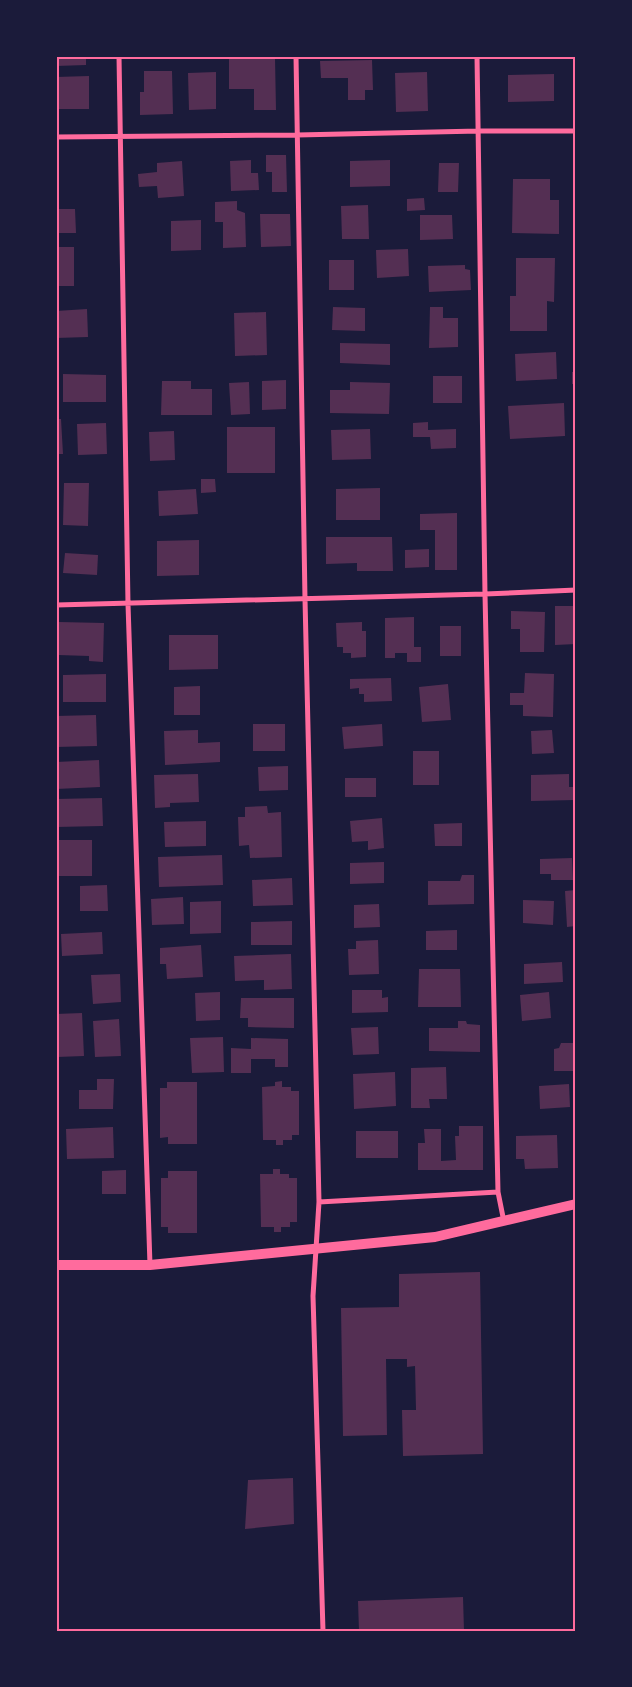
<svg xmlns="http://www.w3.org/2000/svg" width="632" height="1687" font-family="'Space Grotesk',sans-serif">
	<rect width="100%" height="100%" fill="#1b1b3a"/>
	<path fill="#542f53" d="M56 56H86V65L56 66Z
		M229 58H275L276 110H254V89H229Z
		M372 60 373 90H365V100H348V78H321L320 61Z
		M144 71H172L173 114 140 115V92H144Z
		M216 72V109L189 110 188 73Z
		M427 72 428 111 396 112 395 73Z
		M554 74V101L508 102V75Z
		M89 76V109H56V77Z
		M266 155H286L287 192H272V172H266Z
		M251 160V173H258L259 190 231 191 230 161Z
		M390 160V186L350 187V161Z
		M182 161 184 196 158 198 157 186 139 187 138 174 157 172V163Z
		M439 163H459L458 192H438Z
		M513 179H550V200H559V234L512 233Z
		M424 198 425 210 407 211V199Z
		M237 201V210L245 213 246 247 223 248V222H215V202Z
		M368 205 369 239H342L341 206Z
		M56 209H75L76 233H56Z
		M260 214H290L291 246 261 247Z
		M420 215H452L453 239 420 240Z
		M201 220V250L171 251V221Z
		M56 247H74V286H56Z
		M408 249 409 276 377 278 376 250Z
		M516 258H555L554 302 547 301V331H510V296H516Z
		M329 260H354V290H329Z
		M465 265V269L470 270 471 290 429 292 428 266Z
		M333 307 365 308V331L332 330Z
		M430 307H443V318H458V347L429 348Z
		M87 309 88 337 56 338V311Z
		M266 312 267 355 235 356 234 313Z
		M340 343 390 344V365L340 363Z
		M556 352 557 379 516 381 515 354Z
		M572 372H576V384H572Z
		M63 374 106 375V402H63Z
		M433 376H462V403H433Z
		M286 380V409L262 410V381Z
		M162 381H191V389H212V415H161Z
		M249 382 250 414 231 415 229 383Z
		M350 382 390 383 389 414 330 413V390H350Z
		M564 403 565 436 510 439 508 406Z
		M56 419H61L63 454H56Z
		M428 422V430L456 429V448L431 449 430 437H413V423Z
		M106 423 107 454 78 455 77 424Z
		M227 427H275V473H227Z
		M370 429 371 459 332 460 331 430Z
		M174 431 175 460 150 461 149 432Z
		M201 479H215L216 492 201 493Z
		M64 483H89L88 526 63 525Z
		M380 488V520H336V489Z
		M196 489 198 514 159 516 158 491Z
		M457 513V570H435V530H420V514Z
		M326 537H392L393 571H357V563L326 564Z
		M199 540V575L157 576V541Z
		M429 549V567L405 568V550Z
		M65 553 98 555 97 575 63 573Z
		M555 606H576V644L555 645Z
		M511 611 545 612 544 652H520V629H511Z
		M414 617V647H421V662H407V653H395V658H385V618Z
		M59 622 104 623 103 662 89 661V656L58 655Z
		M362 622V631H366V657L351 658V653H343V647H337L336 623Z
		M440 626H461V656H440Z
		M169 635H218V669L169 670Z
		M525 673 554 674 553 717 523 716V705H510V693H524Z
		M106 674V702H63V675Z
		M391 678 392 701 364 702V694H359V688L350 689V679Z
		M448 684 451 720 422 722 419 687Z
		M200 686V715H174V687Z
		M96 715 97 746 56 747V716Z
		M253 724H285V751H253Z
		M382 724 383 746 344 749 342 727Z
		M198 730V743L220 742V762L165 765 164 731Z
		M552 730 554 753 532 754 531 731Z
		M413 751H439V785H413Z
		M99 760 100 787 56 789V762Z
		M288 766V790L259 791 258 767Z
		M198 774 199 802 170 803V807L155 808 154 775Z
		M569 774V787H575V800L531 801V775Z
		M345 778H376V797H345Z
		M102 798 103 826 56 827V799Z
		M267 806 268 813 281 812 282 857 250 858 249 845 239 846 238 817H245V807Z
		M382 818 384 848 368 850V841L352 842 350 821Z
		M206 821V846L165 847 164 822Z
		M462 823V846H435L434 824Z
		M56 840H92V876H56Z
		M222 855 223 885 159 887 158 857Z
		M572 858 573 880H551V874H540V859Z
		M384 862V883L350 884V863Z
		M462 875H474V904L428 905V881H460Z
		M292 878 293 905 253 906 252 880Z
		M107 885 108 911H80V886Z
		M576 890V926L567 927 565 891Z
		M183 897 184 924 152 925 151 899Z
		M523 900 554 901 553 925 523 923Z
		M221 901V933L190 934V902Z
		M379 904 380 927 354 928V905Z
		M292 921V945H251V922Z
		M457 930V950H426V931Z
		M102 932 103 954 62 956 61 934Z
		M378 940 379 974 349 975 348 949H356V941Z
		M201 945 203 977 167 979 166 964H160V948Z
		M291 954 292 989 264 990V980L235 981 234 956Z
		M562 962 563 982 524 984V964Z
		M419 969H460L461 1007H418Z
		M120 974 121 1002 93 1004 91 975Z
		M352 990H382V998L388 997V1012L352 1013Z
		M220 992V1020L196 1021 195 993Z
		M549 992 551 1018 522 1021 520 995Z
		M241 998H294V1028L248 1027V1018H240Z
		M82 1013 84 1056 57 1057 56 1014Z
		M119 1019 121 1056 95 1057 93 1021Z
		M458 1021H466L467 1024 480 1025V1052L429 1051V1028H458Z
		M378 1027 379 1054 353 1055 351 1028Z
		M223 1037 224 1072 192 1073 190 1038Z
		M251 1038 288 1039V1067H275V1059H251V1073H231V1048L251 1049Z
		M561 1043H576L575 1071H554V1049L559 1048Z
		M446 1067 447 1099H429L430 1108H411V1068Z
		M395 1072 396 1106 354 1109 353 1074Z
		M97 1079H114L113 1109H79V1090H97Z
		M282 1081V1087H291V1091H299V1135H292V1140H283V1145H276V1140H263L262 1087 275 1086V1082Z
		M167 1082H197V1144H168V1137L160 1138V1088H167Z
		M569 1084 570 1107 540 1109 539 1086Z
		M459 1126H483V1170H418V1143H425L424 1129H441V1161L456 1160 455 1136H459Z
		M113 1127 114 1158 67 1159 66 1129Z
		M356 1131H398V1158H356Z
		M557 1135 558 1168 525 1169 524 1159H516V1136Z
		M273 1169H280V1174H289V1178H297V1222H290V1227H281V1232H274V1227H261L260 1174H273Z
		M126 1170V1194H102V1171Z
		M168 1171H197V1233H168V1227H161V1178H168Z
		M480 1272 483 1454 403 1456 402 1410H416L415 1366 407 1367V1359H386L387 1435 343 1436 341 1308 399 1307V1274Z
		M293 1478 294 1524 245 1529 248 1480Z
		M463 1597 464 1631H359L358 1601Z"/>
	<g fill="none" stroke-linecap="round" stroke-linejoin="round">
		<path stroke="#ff6b9d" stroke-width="5" d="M119 56 128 604 150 1265
			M296 56 305 599 319 1202 313 1296 323 1631
			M477 56 485 594 498 1192 504 1222
			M56 137 297 135 479 131H576
			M56 605 485 594 576 590
			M319 1202 498 1192"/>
		<path stroke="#ff6b9d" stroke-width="10" d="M56 1265H150L435 1237 576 1204"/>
	</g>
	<rect width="632" height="1687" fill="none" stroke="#1b1b3a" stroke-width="115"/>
	<rect x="58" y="58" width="516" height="1572" fill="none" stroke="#ff6b9d" stroke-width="2"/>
</svg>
